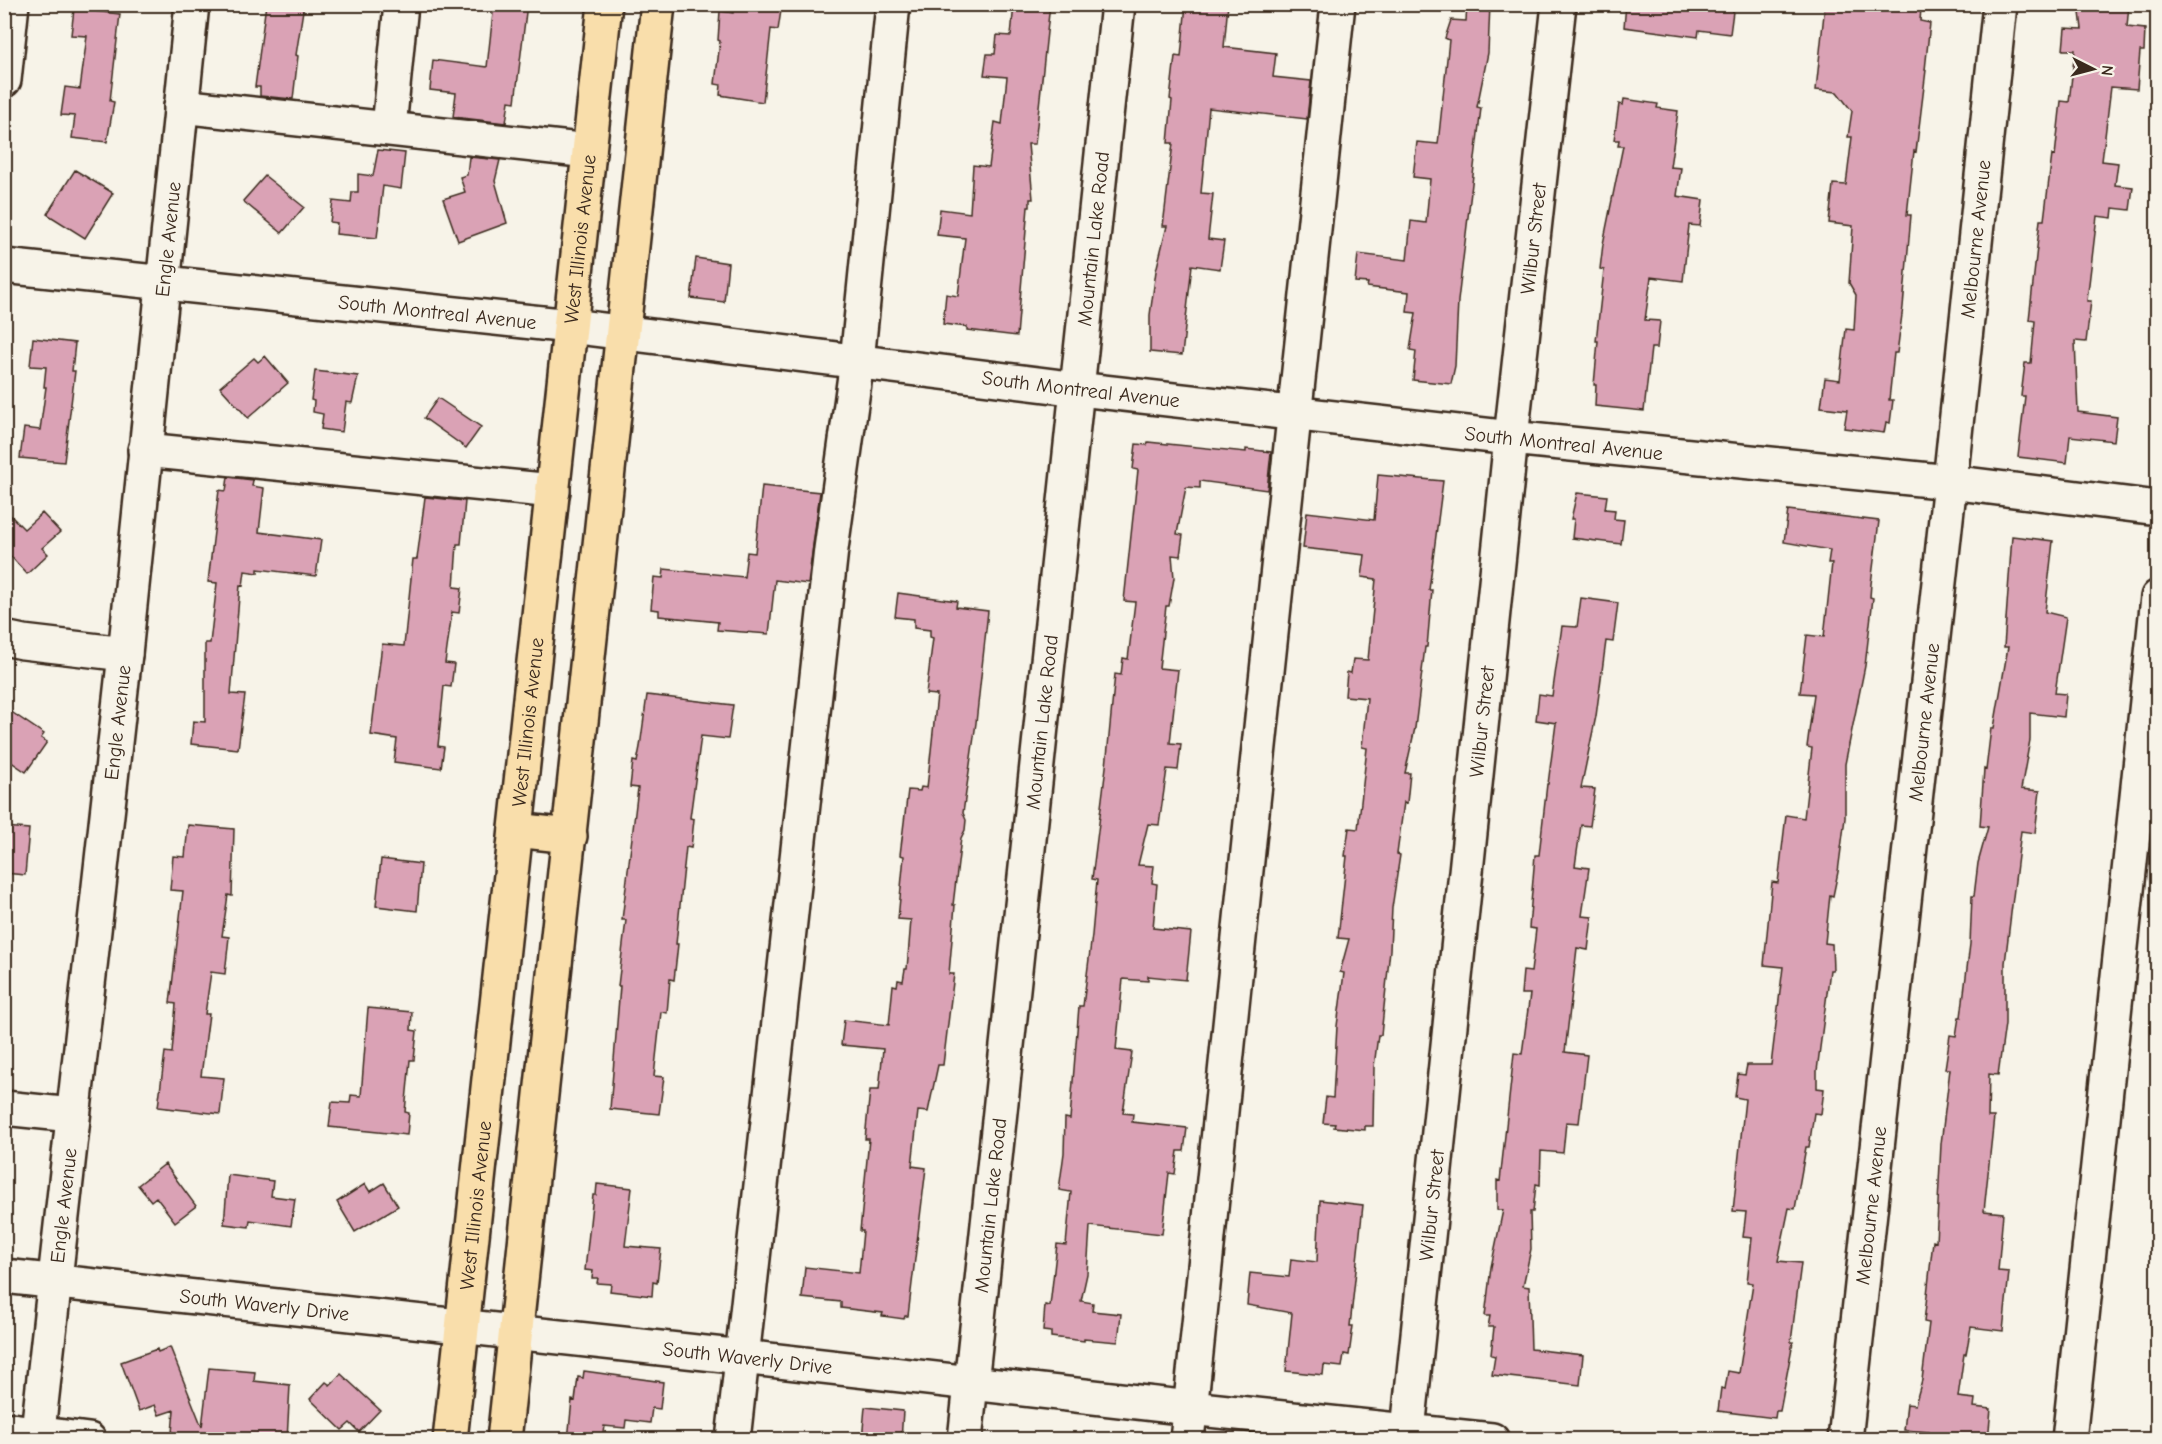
<svg xmlns="http://www.w3.org/2000/svg" width="2162" height="1444" font-family="'Comic Neue',sans-serif">
	<rect width="100%" height="100%" fill="#f7f3e8"/>
	<filter id="ink" filterUnits="userSpaceOnUse"><feTurbulence type="fractalNoise" baseFrequency=".0167" numOctaves="2"/><feDisplacementMap in="SourceGraphic" scale="12" xChannelSelector="R" yChannelSelector="G"/><feConvolveMatrix kernelMatrix="1 2 1 2 8 2 1 2 1" color-interpolation-filters="sRGB"/></filter>
	<g filter="url(#ink)">
		<path fill="#daa2b5" stroke="#3b2a1e" stroke-width="1.5" d="M266 4H304L296 55 298 56 293 99 260 96V87H255Z
			M494 4H527L515 102 509 101 506 123 453 117 456 93 430 90 433 60 487 67Z
			M734 4H782L778 30 771 29 763 102 720 95 721 85 715 84 720 41 718 40 720 11 733 13Z
			M1014 4H1050L1035 144H1028L1033 199H1030V207H1028L1017 336 967 330V327L943 324 946 294 958 296 965 238 937 235 940 209 970 213 973 165 989 167 995 122 1002 124 1007 77 984 75 987 54H995L997 35 1011 36Z
			M1186 4H1228L1224 47 1276 53 1273 77 1311 81 1307 119 1209 108 1201 193 1213 194 1208 239 1224 241 1220 269 1192 265 1182 355 1150 352V315L1156 271 1167 226H1163L1173 143H1168L1172 100 1170 99 1175 56 1181 57Z
			M1467 4H1490L1488 53 1477 107 1481 108 1458 301 1455 366 1451 384 1413 380 1416 351 1410 350 1416 313 1407 312 1409 292 1367 287 1368 283 1355 282 1358 254 1407 260 1411 221 1426 223 1430 179 1413 177 1417 142 1438 144 1449 40 1445 38 1451 20 1466 21Z
			M1626 4H1734L1730 34 1699 30 1698 37 1624 27Z
			M1825 4H1888L1921 8 1920 21 1930 23 1925 70H1926L1916 152 1914 151 1907 215H1911L1903 307 1897 353H1894L1889 400H1893L1890 423 1886 422 1884 433 1844 428 1847 410 1821 407 1825 378 1840 380 1846 329 1854 330 1856 295 1849 283 1853 226 1829 223 1833 184 1846 185 1852 137H1848L1852 111 1837 92 1816 90Z
			M2079 4H2129L2127 27 2145 29 2144 51H2140L2137 89 2111 87 2102 161 2118 163 2115 185 2133 187 2130 210 2113 208 2112 218 2097 216 2087 301H2091L2086 342 2075 341 2078 412 2117 417 2114 441 2070 436 2067 463 2018 457 2025 396H2021L2025 363H2031L2035 321 2029 320 2040 220H2044L2052 155 2055 156 2061 101 2069 102 2075 50H2063L2065 28 2082 29Z
			M74 9 120 14 110 101 114 102 107 142 72 138 75 116 61 115 65 87 80 89 87 36 71 35Z
			M1624 99 1658 104 1657 108 1678 111 1670 167 1681 168 1677 196 1703 200 1700 226 1689 225 1683 281 1651 277 1645 320 1660 321 1657 348H1651L1644 411 1595 406 1596 385H1594L1598 341H1596L1604 270 1600 269 1603 244 1623 146H1618L1619 140H1614L1619 104 1623 105Z
			M378 150 405 153 401 189 383 186 377 238 336 234 337 223 330 222 333 201 351 203 352 192H358V174L373 176Z
			M469 157 500 160 495 181 507 223 458 241 443 199 465 192 460 177 467 175Z
			M75 170 113 193 85 238 47 214Z
			M265 176 304 207 282 233 243 201Z
			M696 258 728 263 724 302 691 298Z
			M33 338 75 343 72 371H75L64 462 20 458 24 428 40 430 46 387H44L46 367 30 366Z
			M265 356 288 383 248 418 220 387 254 358 258 362Z
			M315 371 358 376 352 403 346 402 342 432 321 429 323 414 313 412 314 401 311 400Z
			M438 398 481 427 466 448 424 418Z
			M1148 442 1246 452V449L1271 452 1267 490 1200 481V488L1186 487 1177 534 1183 535 1180 556 1172 555 1174 578 1169 606H1166L1159 668 1178 670 1170 743 1181 744 1178 770 1167 769 1159 825 1148 824 1138 865 1154 866 1152 883 1157 884 1153 928 1191 932 1186 980 1148 976V981L1123 979 1116 1050 1132 1052 1123 1113 1133 1114 1132 1122 1187 1128 1184 1151H1178L1175 1174 1169 1173 1162 1234 1090 1226 1087 1274 1081 1301 1093 1303 1092 1311 1121 1314 1118 1342 1084 1339V1341L1051 1337V1332L1043 1331 1045 1305 1050 1306 1057 1244 1066 1245 1071 1192 1059 1190 1064 1153 1065 1118 1070 1119 1079 1006H1083L1092 935 1097 880 1092 879 1106 767 1115 674 1121 675 1123 658 1128 659 1135 602 1124 601 1138 470 1133 469 1136 444 1147 445Z
			M1378 475 1443 481 1429 590H1432L1427 647H1425L1415 728 1405 773H1410L1407 803 1404 802 1397 854 1400 855 1392 908 1390 950 1381 1035H1378L1374 1067 1373 1126H1365V1130L1334 1127 1335 1124 1323 1123 1326 1097 1333 1098 1337 1026 1344 973 1340 972 1349 939 1338 938 1347 856H1345L1349 828 1358 829 1367 748 1362 747 1367 698 1345 696 1347 672 1351 673 1353 659 1368 660 1376 579 1362 577 1365 555 1303 548 1307 512 1374 520Z
			M228 477 253 480 252 486 264 488 259 532 321 540 316 576 258 569V573L245 571 243 586 240 585 231 694 245 695 238 749 191 744 193 721 205 722V643H210L217 583 208 582 219 490 226 491Z
			M762 486 820 492 808 584 775 580 769 634 717 630 718 622 659 616V610L651 609 654 577 663 578 664 569 744 577 747 552 755 553Z
			M1577 493 1607 496 1605 509 1615 510 1614 519 1624 520 1621 544 1572 538 1574 519H1571Z
			M425 497 465 501 461 544H457L454 587 462 588 459 613 452 612 445 663 454 664 451 687 444 686 438 746 444 747 441 768 394 762 397 739 371 735 382 644 404 646 413 559H417Z
			M4 509 24 529 42 513 60 532 42 548 48 554 27 574 4 549Z
			M1788 510 1879 521 1871 584 1870 597 1873 598 1865 666 1845 764V818L1838 872 1833 896 1830 895 1825 943 1832 944 1833 970H1830L1817 1071V1088L1824 1089 1821 1114 1814 1113 1809 1147H1806L1795 1209 1789 1208 1778 1261 1801 1263 1791 1342H1793L1780 1411H1776L1775 1418 1718 1411 1721 1388 1725 1389 1728 1371 1739 1373 1753 1283 1747 1282 1752 1238 1743 1237 1746 1212 1733 1211 1745 1099 1735 1097 1738 1074 1745 1075 1747 1065H1771L1783 967 1764 965 1772 882 1778 883 1786 815 1804 818 1812 748 1807 747 1814 694 1800 693 1807 635 1824 637 1832 563H1828L1830 550 1784 542Z
			M2012 536 2053 541 2045 612 2066 617 2055 693 2066 694 2064 717 2030 713V740L2021 789 2040 791 2035 833 2021 831 2005 963V1024L1998 1075 1989 1074 1988 1117H1994L1984 1211 2003 1213 1998 1271 2009 1272 2003 1331 1971 1327 1966 1354H1964L1958 1397 1975 1399 1974 1407 1991 1409 1988 1440H1928L1929 1432 1904 1430 1907 1404 1915 1405 1922 1380 1929 1323 1924 1322 1933 1241 1936 1242 1941 1144 1950 1069H1945L1950 1035 1956 1036 1959 1017H1961L1970 944 1972 896H1974L1978 863 1988 827 1980 826 1984 769 1986 770 1991 728H1994L2008 647H2004Z
			M898 593 957 601 956 607 988 611 976 723 963 813 966 820 965 830 961 838 953 905H955L949 974H954L943 1065H938L928 1112 918 1111 912 1166 926 1168 908 1316H905L904 1319 882 1316 883 1313 841 1308V1302L802 1298 805 1267 859 1273 863 1231H860L869 1139H865L870 1090H879L883 1049 841 1045 844 1020 889 1025 893 985 897 986 898 980 903 981 905 969H907L911 920 898 919 904 856 900 855 908 790 920 791 921 787 927 788 937 695 926 694 933 638 930 637V630L914 628V619L895 617Z
			M1581 598 1618 603 1613 642 1606 641 1596 716 1581 788 1595 789 1590 826 1581 825 1575 866 1589 868 1582 916 1592 917 1588 950 1577 948 1565 1052 1587 1055 1579 1123 1566 1122 1563 1153 1541 1151 1540 1185 1536 1184 1533 1212H1530L1531 1249 1523 1286 1529 1287 1531 1349 1583 1355 1580 1385 1492 1375 1495 1356 1491 1355 1494 1327H1488L1490 1316H1485L1491 1267 1503 1210H1497V1180L1500 1181 1514 1053 1522 1054 1530 994H1521L1523 971 1531 972 1536 929 1529 928 1535 855H1539L1547 784H1548L1556 723 1536 720 1539 694 1552 696 1562 626 1577 627Z
			M647 695 733 705 728 739 701 736 690 818 694 819 691 848 686 847 676 944H678L674 980 670 979 667 1013 661 1012 654 1076 664 1077 659 1114 610 1109 620 986H618L626 920H622L638 788 630 787 633 761 637 762 640 747Z
			M4 707 44 734 41 738 47 742 26 772 4 757Z
			M188 825 234 829 232 896 228 895 222 936 229 937 225 974 211 972 205 1014H209L201 1076 224 1078 220 1114 158 1107 165 1052 172 1053 176 1004 170 1003 183 891 170 890 173 856 185 857Z
			M4 827 29 829 25 875 4 873Z
			M381 859 421 864 417 911 376 906Z
			M368 1008 412 1012 411 1030 417 1031 414 1060H410L405 1112 409 1113 407 1135 329 1127 332 1102 350 1103 351 1095 361 1096Z
			M165 1164 196 1206 175 1222 156 1197 151 1201 138 1185Z
			M228 1175 273 1181 271 1196 295 1199 291 1226 250 1220 249 1227 224 1224Z
			M384 1183 398 1206 355 1232 337 1202 365 1184 370 1192Z
			M597 1184 632 1188 625 1246 661 1249 657 1283 653 1282 652 1296 610 1291 611 1284 597 1283 598 1278H592L593 1271 585 1270 593 1195H596Z
			M1320 1200 1363 1205 1350 1326H1353L1349 1355 1344 1354 1342 1367 1324 1365 1323 1375 1286 1371 1292 1313 1247 1305 1250 1273 1289 1277 1291 1259 1317 1262Z
			M170 1347 202 1427 209 1368 255 1372 254 1381 290 1385 287 1440H228L172 1433 174 1410 159 1415 155 1405 139 1411 121 1362 157 1349 158 1352Z
			M584 1371 663 1382 660 1409 652 1408 650 1423 626 1420 625 1428 604 1426 602 1440H568L572 1400 575 1401 578 1377 583 1378Z
			M341 1374 380 1410 359 1432 350 1423 342 1430 310 1399 326 1382 330 1385Z
			M865 1407 903 1411 901 1440H862Z"/>
		<g fill="none" stroke-linecap="round" stroke-linejoin="round">
			<defs>
				<g id="minor">
					<path d="M4 80 12 4"/>
					<path d="M181 106 589 151"/>
					<path d="M389 128 401 4"/>
					<path id="s1" d="M4 266 570 326 1078 389 1511 438 1950 482 2158 508"/>
					<path d="M145 450 553 491"/>
					<path d="M4 638 23 642 125 654"/>
					<path d="M4 1108 72 1115"/>
					<path id="s2" d="M4 1276 742 1357 1190 1408 1492 1440"/>
					<path d="M4 1429 89 1440"/>
					<path id="s3" d="M37 1440 125 654 192 4"/>
					<path d="M733 1440 831 549 857 361 893 4"/>
					<path id="s4" d="M965 1440 1118 4"/>
					<path d="M1187 1440C1237 961 1285 483 1338 4"/>
					<path id="s5" d="M1407 1440 1511 438 1559 4"/>
					<path id="s6" d="M1845 1440 1950 482 2000 4"/>
					<path d="M2069 1440 2158 597"/>
				</g>
				<g id="major">
					<path d="M516 830 570 836"/>
					<path id="s7" d="M450 1440 605 4"/>
					<path d="M504 1440 658 4"/>
				</g>
			</defs>
			<use href="#minor" stroke="#3b2a1e" stroke-width="38"/>
			<use href="#major" stroke="#3b2a1e" stroke-width="38"/>
			<use href="#minor" stroke="#f7f3e8" stroke-width="33"/>
			<use href="#major" stroke="#f9deab" stroke-width="33"/>
		</g>
	</g>
	<g text-anchor="middle" dominant-baseline="central" stroke-width="4.5" stroke-linejoin="round" paint-order="stroke">
		<g font-size="20" fill="#3b2a1e" stroke="#f7f3e8">
			<text stroke="none"><textPath href="#s3" startOffset="1208">Engle Avenue</textPath></text>
			<text stroke="none"><textPath href="#s7" startOffset="1208">West Illinois Avenue</textPath></text>
			<text stroke="none"><textPath href="#s4" startOffset="1208">Mountain Lake Road</textPath></text>
			<text stroke="none"><textPath href="#s5" startOffset="1208">Wilbur Street</textPath></text>
			<text stroke="none"><textPath href="#s6" startOffset="1208">Melbourne Avenue</textPath></text>
			<text stroke="none"><textPath href="#s1" startOffset="436">South Montreal Avenue</textPath></text>
			<text stroke="none"><textPath href="#s1" startOffset="1084">South Montreal Avenue</textPath></text>
			<text stroke="none"><textPath href="#s1" startOffset="1570">South Montreal Avenue</textPath></text>
			<text stroke="none"><textPath href="#s3" startOffset="722">Engle Avenue</textPath></text>
			<text stroke="none"><textPath href="#s7" startOffset="722">West Illinois Avenue</textPath></text>
			<text stroke="none"><textPath href="#s4" startOffset="722">Mountain Lake Road</textPath></text>
			<text stroke="none"><textPath href="#s5" startOffset="722">Wilbur Street</textPath></text>
			<text stroke="none"><textPath href="#s6" startOffset="722">Melbourne Avenue</textPath></text>
			<text stroke="none"><textPath href="#s3" startOffset="236">Engle Avenue</textPath></text>
			<text stroke="none"><textPath href="#s7" startOffset="236">West Illinois Avenue</textPath></text>
			<text stroke="none"><textPath href="#s4" startOffset="236">Mountain Lake Road</textPath></text>
			<text stroke="none"><textPath href="#s5" startOffset="236">Wilbur Street</textPath></text>
			<text stroke="none"><textPath href="#s6" startOffset="236">Melbourne Avenue</textPath></text>
			<text stroke="none"><textPath href="#s2" startOffset="262">South Waverly Drive</textPath></text>
			<text stroke="none"><textPath href="#s2" startOffset="748">South Waverly Drive</textPath></text>
		</g>
	</g>
	<rect width="2162" height="1444" fill="none" stroke="#f7f3e8" stroke-width="24"/>
	<rect x="12" y="12" width="2138" height="1420" fill="none" stroke="#3b2a1e" stroke-width="2" filter="url(#ink)"/>
	<g transform="translate(2093 69) rotate(96)" stroke="#f7f3e8" stroke-width="4.5" paint-order="stroke">
	<path d="M0-4.5L10 22L0 15L-10 22Z" fill="#3b2a1e"/>
	<text y="-9" font-size="16" font-weight="bold" text-anchor="middle" fill="#3b2a1e">N</text>
	</g>
</svg>
